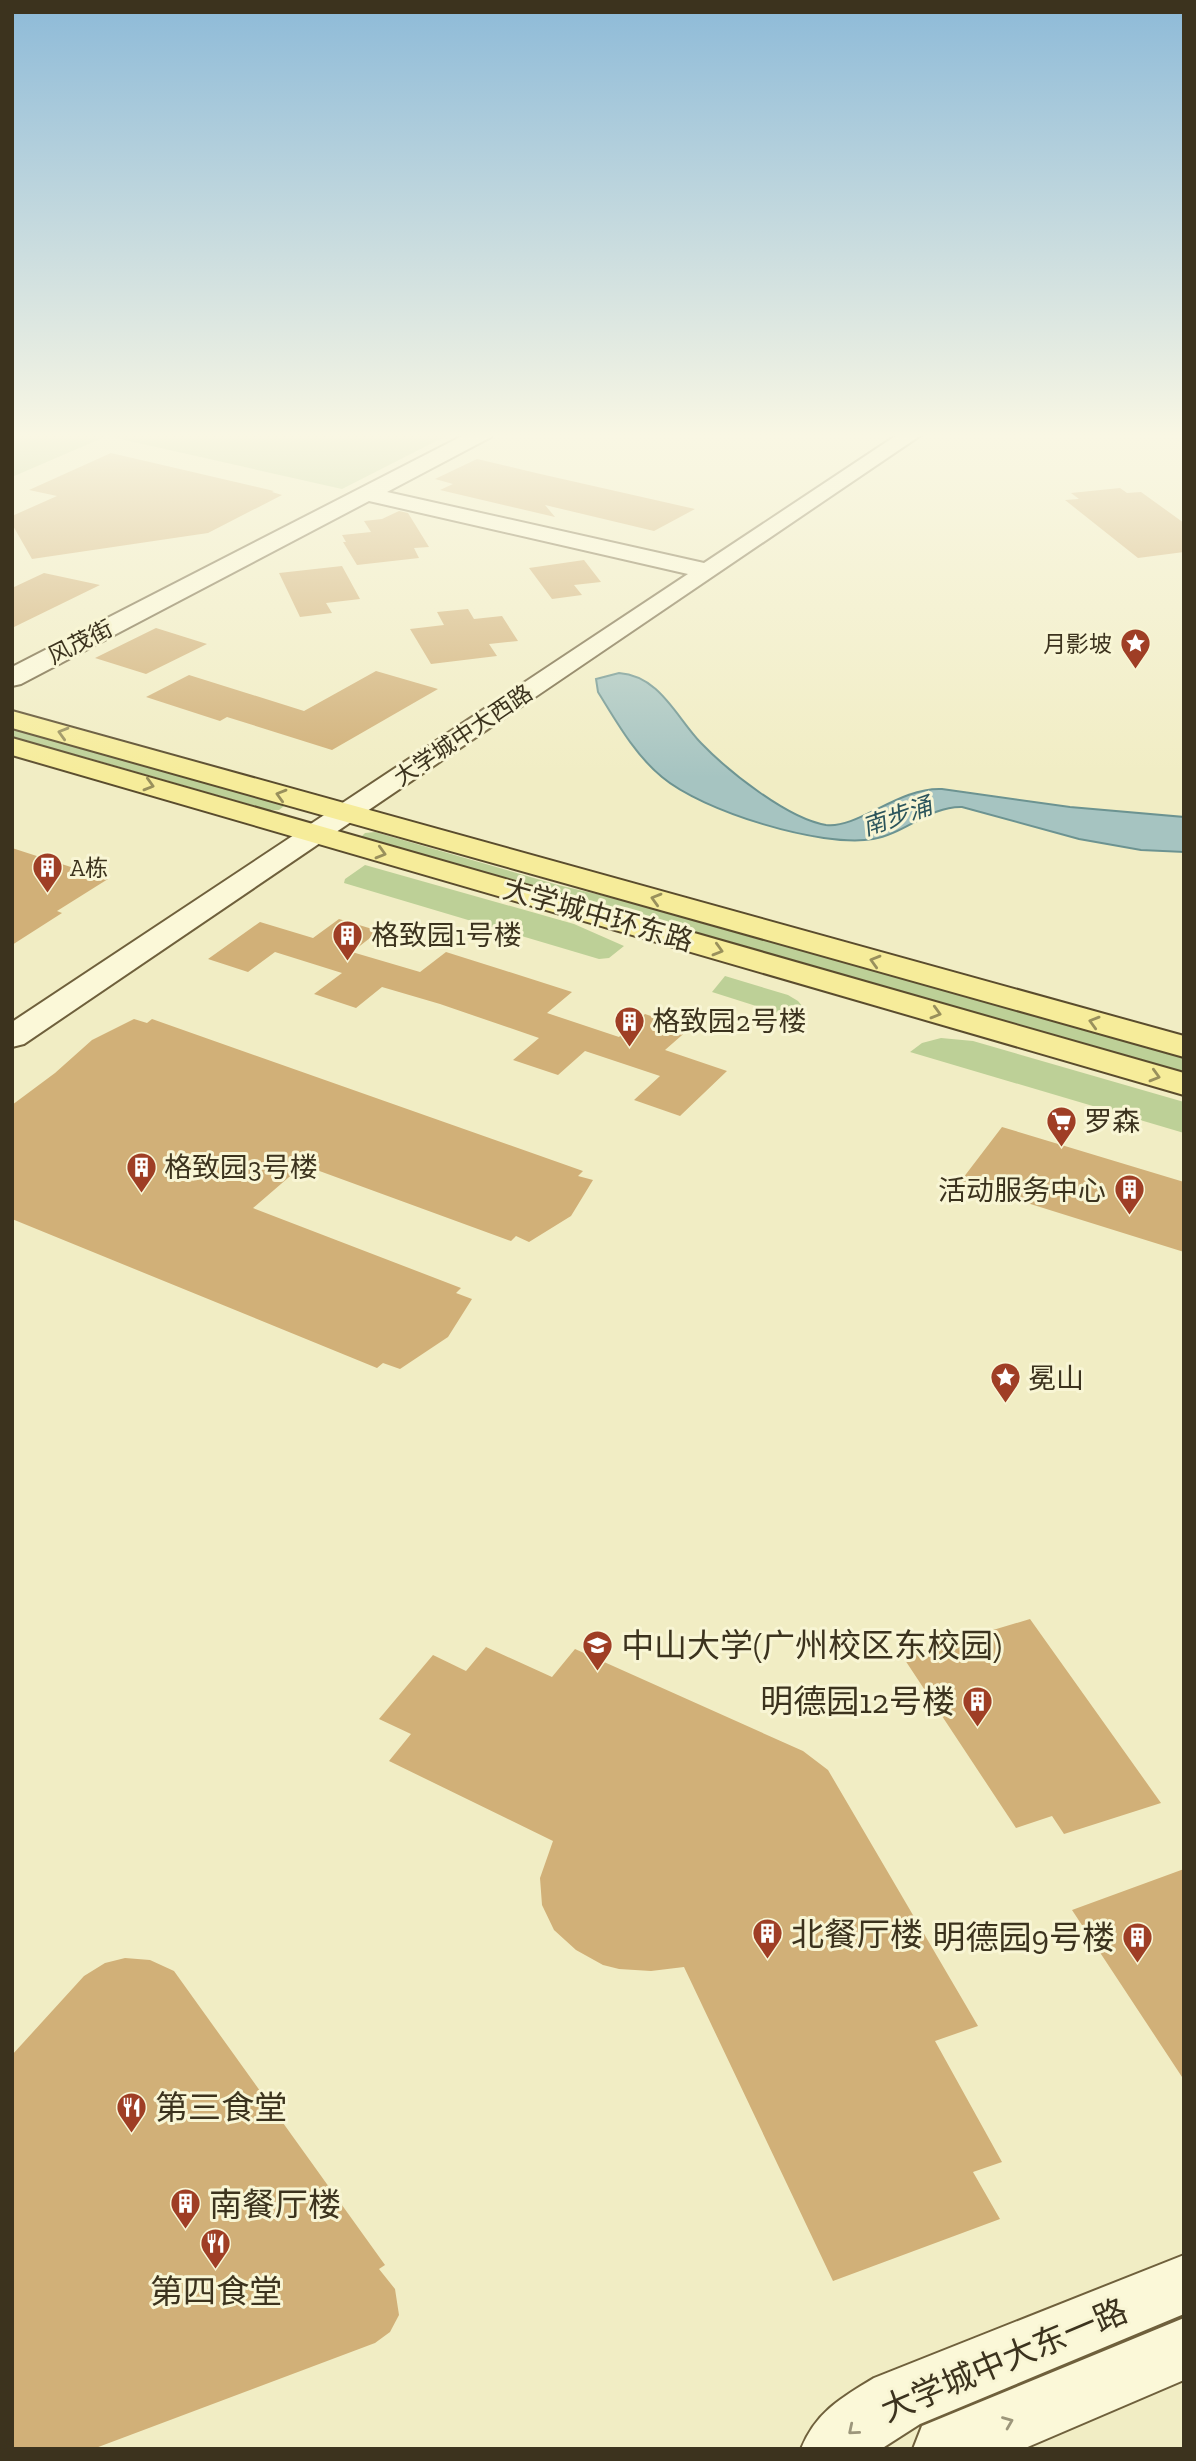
<svg xmlns="http://www.w3.org/2000/svg" width="1196" height="2461" font-family="'Zilla Slab','Noto Sans SC',serif">
	<rect width="100%" height="100%" fill="#f1edc4"/>
	<path fill="#bdd097" d="M12 433H452L342 489 107 436 12 477Z
		M12 727 280 803 284 806 279 810H269L85 757 12 739Z
		M375 832 558 885 669 911 1184 1057V1074L361 837 365 833Z
		M365 865 574 924 624 946 609 958 599 959 344 883 345 879Z
		M725 976 788 995 798 1001 807 1012V1022L712 992Z
		M941 1038 973 1041 1184 1102V1133L910 1052 922 1043Z"/>
	<path fill="#a6c4c1" stroke="#6c9391" stroke-width="2" d="M619 673C660 676 676 717 701 743 728 771 788 819 826 825 858 829 899 787 942 789L1070 807 1184 817V852L1141 850 1079 839 962 807C930 806 904 834 873 839 821 848 702 811 662 777 635 755 616 721 598 692L596 679Z"/>
	<path fill="#d1b078" d="M111 453 274 491 272 492 282 495 208 533 32 559 12 524V516L57 496 29 490Z
		M477 459 536 473 695 509 654 531 545 505 555 517 440 490 453 484 435 479Z
		M1120 488 1127 493 1141 492 1184 523V552L1138 558 1065 500 1079 499 1071 493Z
		M399 511 408 513 429 547 414 548 419 558 357 565 343 542H346L342 535 371 532 364 521 382 519Z
		M584 560 601 582 574 585 582 595 552 599 529 568Z
		M342 566 360 599 326 603 332 613 300 617 279 573Z
		M44 573 100 585 12 628V588Z
		M468 609 474 619 502 616 518 641 489 644 497 656 431 664 410 629 444 625 437 612Z
		M156 628 207 644 146 674 95 658Z
		M376 671 438 689 332 750 227 717 220 721 146 697 189 675 304 711Z
		M12 848 108 879 57 911 62 913 12 945Z
		M339 919 379 931 352 952 420 972 446 952 503 970 572 992 547 1013 619 1037 645 1014 689 1029 665 1050 727 1071 680 1116 634 1100 660 1076 585 1051 558 1075 513 1060 539 1038 440 1004 382 987 356 1008 314 994 342 973 275 952 248 972 208 959 260 922 313 938Z
		M134 1019 147 1023 152 1019 583 1171 578 1176 593 1180 571 1216 529 1242 516 1236 511 1241 303 1165 253 1208 461 1288 456 1293 472 1299 448 1337 400 1369 383 1363 377 1368 12 1219V1105L55 1073 92 1040Z
		M1002 1127 1184 1182V1252L960 1182Z
		M1030 1619 1161 1803 1064 1834 1052 1816 1016 1828 903 1657Z
		M486 1647 552 1677 575 1649 803 1751 828 1770 978 2026 935 2041 1002 2162 973 2172 1000 2219 833 2281 684 1967 651 1971 619 1969 603 1965 576 1950 554 1930 542 1905 540 1878 553 1841 389 1761 411 1734 379 1719 433 1655 466 1671Z
		M1184 1869V2080L1072 1910Z
		M125 1958 150 1960 174 1971 385 2265 379 2269 395 2289 399 2315 390 2332 375 2343 93 2449H12V2055L84 1976 105 1963Z"/>
	<g fill="none" stroke-linecap="round" stroke-linejoin="round">
		<defs>
			<path id="secondary" d="M468 433H494L491 437 387 492 704 563 900 433H924L24 1044 12 1047V1022L688 574 369 501 21 684 12 686V667Z
				M1184 2255V2314L920 2424 881 2449H801C816 2412 841 2398 874 2378Z
				M1184 2318V2380L1023 2449H913L922 2426Z"/>
			<path id="primary" d="M12 711 1184 1036V1057L12 728Z
				M12 738 1184 1073V1095L12 755Z"/>
		</defs>
		<use href="#secondary" stroke="#6f603c" stroke-width="4"/>
		<use href="#primary" stroke="#5a4c2d" stroke-width="4"/>
		<use href="#secondary" fill="#fbf8d8" fill-rule="evenodd"/>
		<use href="#primary" fill="#f6ec9a" fill-rule="evenodd"/>
	</g>
	<defs><path id="oneway-chevron" d="M-2-3.5L2.5 0L-2 3.5" fill="none" stroke-width="1.6" stroke-linecap="round" stroke-linejoin="round" transform="scale(1.75)"/></defs>
	<g stroke="#99905c">
		<use href="#oneway-chevron" transform="translate(63 733) rotate(-164)"/>
		<use href="#oneway-chevron" transform="translate(149 785) rotate(16)"/>
		<use href="#oneway-chevron" transform="translate(281 795) rotate(-164)"/>
		<use href="#oneway-chevron" transform="translate(381 853) rotate(16)"/>
		<use href="#oneway-chevron" transform="translate(656 899) rotate(-164)"/>
		<use href="#oneway-chevron" transform="translate(718 950) rotate(16)"/>
		<use href="#oneway-chevron" transform="translate(875 961) rotate(-164)"/>
		<use href="#oneway-chevron" transform="translate(936 1013) rotate(16)"/>
		<use href="#oneway-chevron" transform="translate(1094 1022) rotate(-164)"/>
		<use href="#oneway-chevron" transform="translate(1155 1076) rotate(16)"/>
	</g>
	<g stroke="#9c967b">
		<use href="#oneway-chevron" transform="translate(1008 2422) rotate(-22)"/>
		<use href="#oneway-chevron" transform="translate(853 2430) rotate(140)"/>
	</g>
	<linearGradient id="sky" x2="0" y2="1"><stop stop-color="#8dbad8"/><stop offset="0.56" stop-color="#f9f7e4"/><stop offset="1" stop-color="#f9f7e4" stop-opacity="0"/></linearGradient>
	<rect width="1196" height="778" fill="url(#sky)"/>
	<defs>
		<symbol id="sight-pin" viewBox="-11 -11 22 30"><path d="M0 17L-7.5 6A9.5 9.5 0 1 1 7.5 6Z" fill="#9f3e25" stroke="#f8f5d4"/><path d="M0-6L1.8-2.2L6-1.7L2.9 1.2L3.7 5.4L0 3.3L-3.7 5.4L-2.9 1.2L-6-1.7L-1.8-2.2Z" fill="#fff"/></symbol>
		<symbol id="building-pin" viewBox="-11 -11 22 30"><path d="M0 17L-7.5 6A9.5 9.5 0 1 1 7.5 6Z" fill="#9f3e25" stroke="#f8f5d4"/><path d="M-4-6H4V6H1V3H-1V6H-4ZM-2.5-4.3h1.7v1.8h-1.7ZM.8-4.3h1.7v1.8H.8ZM-2.5-1h1.7V.8h-1.7ZM.8-1h1.7V.8H.8Z" fill="#fff"/></symbol>
		<symbol id="supermarket-pin" viewBox="-11 -11 22 30"><path d="M0 17L-7.5 6A9.5 9.5 0 1 1 7.5 6Z" fill="#9f3e25" stroke="#f8f5d4"/><path d="M-6-5.5h2.5l.6 2H6L4.5 2H-2.5L-4.4-4H-6ZM-1.5 3.2a1.3 1.3 0 1 0 .1 0ZM3 3.2a1.3 1.3 0 1 0 .1 0Z" fill="#fff"/></symbol>
		<symbol id="university-pin" viewBox="-11 -11 22 30"><path d="M0 17L-7.5 6A9.5 9.5 0 1 1 7.5 6Z" fill="#9f3e25" stroke="#f8f5d4"/><path d="M0-5L7-2L0 1L-7-2ZM-4 1L0 2.5L4 1V4Q0 6-4 4Z" fill="#fff"/></symbol>
		<symbol id="restaurant-pin" viewBox="-11 -11 22 30"><path d="M0 17L-7.5 6A9.5 9.5 0 1 1 7.5 6Z" fill="#9f3e25" stroke="#f8f5d4"/><path d="M-5-6h1v4h1v-4h1v4h1v-4h1v5L-1.5 .5V6h-2V.5L-5-1ZM5-6V6H3V1.5H1.5Q1.5-4 5-6Z" fill="#fff"/></symbol>
	</defs>
	<g fill-rule="evenodd">
		<use href="#sight-pin" x="1118" y="626" width="35" height="47"/>
		<use href="#building-pin" x="30" y="850" width="35" height="47"/>
		<use href="#building-pin" x="330" y="918" width="35" height="47"/>
		<use href="#building-pin" x="612" y="1004" width="35" height="47"/>
		<use href="#supermarket-pin" x="1044" y="1104" width="35" height="47"/>
		<use href="#building-pin" x="124" y="1150" width="35" height="47"/>
		<use href="#building-pin" x="1112" y="1172" width="35" height="47"/>
		<use href="#sight-pin" x="988" y="1360" width="35" height="47"/>
		<use href="#university-pin" x="580" y="1628" width="35" height="47"/>
		<use href="#building-pin" x="960" y="1684" width="35" height="47"/>
		<use href="#building-pin" x="750" y="1916" width="35" height="47"/>
		<use href="#building-pin" x="1120" y="1920" width="35" height="47"/>
		<use href="#restaurant-pin" x="114" y="2090" width="35" height="47"/>
		<use href="#building-pin" x="168" y="2186" width="35" height="47"/>
		<use href="#restaurant-pin" x="198" y="2226" width="35" height="47"/>
	</g>
	<g text-anchor="middle" dominant-baseline="central" stroke-width="6" stroke-linejoin="round" paint-order="stroke">
		<g font-size="23" fill="#3c331e" stroke="#f8f5d4">
			<text transform="translate(80 642) rotate(-27)">风茂街</text>
			<text transform="translate(463 735) rotate(-34)">大学城中大西路</text>
		</g>
		<g font-size="23" fill="#3c331e" stroke="#f8f5d4" text-anchor="end">
			<text x="1112" y="644">月影坡</text>
			<text x="70" y="868" text-anchor="start">A栋</text>
		</g>
		<g font-size="24" font-style="italic" fill="#2c555c" stroke="#f8f5d4">
			<text transform="translate(897 816) rotate(-19)">南步涌</text>
		</g>
		<g font-size="28" fill="#3c331e" stroke="#f8f5d4">
			<text transform="translate(598 915) rotate(16)">大学城中环东路</text>
		</g>
		<g font-size="28" fill="#3c331e" stroke="#f8f5d4" text-anchor="start">
			<text x="371" y="935">格致园1号楼</text>
			<text x="652" y="1021">格致园2号楼</text>
			<text x="1084" y="1121">罗森</text>
			<text x="164" y="1167">格致园3号楼</text>
			<text x="1106" y="1190" text-anchor="end">活动服务中心</text>
			<text x="1028" y="1378">冕山</text>
		</g>
		<g font-size="33" fill="#3c331e" stroke="#f8f5d4" text-anchor="start">
			<text x="621" y="1645">中山大学(广州校区东校园)</text>
			<text x="955" y="1701" text-anchor="end">明德园12号楼</text>
			<text x="791" y="1934">北餐厅楼</text>
			<text x="1115" y="1937" text-anchor="end">明德园9号楼</text>
			<text x="155" y="2107">第三食堂</text>
			<text x="209" y="2204">南餐厅楼</text>
			<text x="216" y="2291" text-anchor="middle">第四食堂</text>
		</g>
		<g font-size="33" fill="#3c331e" stroke="#f8f5d4">
			<text transform="translate(1004 2360) rotate(-23)">大学城中大东一路</text>
		</g>
	</g>
	<rect width="1196" height="2461" fill="none" stroke="#3c331e" stroke-width="28"/>
</svg>
